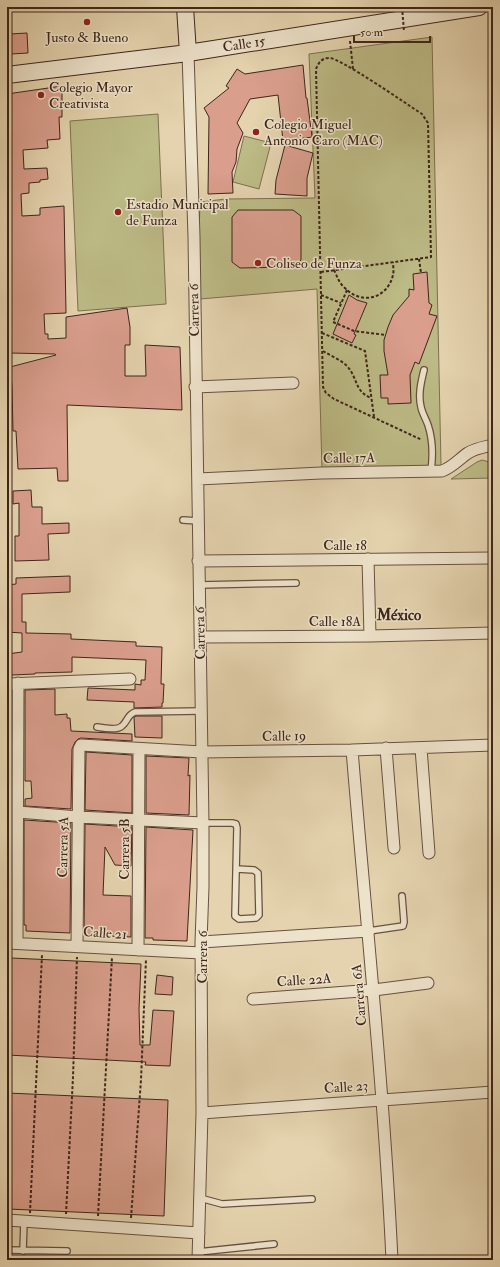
<svg xmlns="http://www.w3.org/2000/svg" width="500" height="1267" font-family="'IM FELL Double Pica',serif">
	<rect width="100%" height="100%" fill="#e4d3ae"/>
	<filter id="stains"><feTurbulence type="fractalNoise" baseFrequency=".005" numOctaves="4"/><feColorMatrix values="0 0 0 0 .2 0 0 0 0 .09 0 0 0 0 .02 0 0 0 .5 -.17"/></filter>
	<radialGradient id="worn" r=".72"><stop offset=".6" stop-color="#630" stop-opacity="0"/><stop offset="1" stop-color="#630" stop-opacity=".3"/></radialGradient>
	<path fill="#bcba85" stroke="#7e7050" d="M432 37 441 466 322 470 317 289 200 299 199 237 200 202 226 199 315 198 309 54Z
		M158 114 166 304 78 311 70 121Z
		M244 136 271 143 259 189 233 182Z
		M482 460 493 463V478L451 479 477 462Z"/>
	<path fill="#d99e8c" stroke="#3f251b" d="M27 33 28 53 11 54 10 34Z
		M303 65 306 98H307L312 137 283 141 278 95 250 99 237 123 243 133 237 149 236 162 232 172 233 193 208 194 209 117 204 108 229 88 226 86 237 69 245 74Z
		M62 86V117H59L60 139 47 140 48 148 23 150 24 169 47 168 48 179 40 180V182L29 183V193L21 194 22 216 40 215V208L64 206 66 313 44 314 45 334H48V339L66 338V317L127 308 130 327V345H125V376H146L145 345 180 347 182 410 67 405 68 481H58L57 468 18 469 16 431H13L12 386 10 367 56 355 55 354 10 353 9 340H7L9 298 7 273V94Z
		M285 145 313 153 307 178V196L275 194 276 180Z
		M238 210H293L301 216V260L294 267 240 268 232 262V217Z
		M427 272 429 303 432 305 429 314 437 316 419 364 415 362 410 375 411 403 388 404V398H381L380 375H388L384 351V340L388 327 393 315 409 296V289L414 290 413 274Z
		M349 295 357 300 367 303 354 334 356 335 352 343 333 334Z
		M31 490 32 507H42V524L69 523V533L48 534 49 560 15 561V536H19V503L13 504V491Z
		M70 576V592L22 594V622H26V633L71 634V639L136 642V646L162 647 161 684H164L163 703H162V707L134 708V702L87 700 88 688 135 690V684L141 685V680H145L146 660 72 657V672L35 673V674L12 675 7 674V654L22 652V633L7 632V585L16 584V578Z
		M55 689V715L67 714V718H70L71 731 132 734V741L81 738 78 739 75 742 72 749 71 809 25 806V799L32 798 31 781H25V690Z
		M7 693H11V783H7Z
		M136 716H162V738L135 737 134 717Z
		M86 752 132 755V813L85 810Z
		M146 756 189 758 188 776 190 775 189 815 146 813Z
		M11 799 10 857H7V800Z
		M24 820 71 823 70 933 26 931V925H24Z
		M85 824 132 827 131 866 115 865 105 847 103 895 131 896V937L84 935Z
		M146 827 193 830 187 941 153 940V938H145Z
		M7 892H10V927L7 928Z
		M11 958 141 964 139 1009 140 1045H150L153 1010 174 1011 170 1066 145 1065 146 1062 7 1055V1018Z
		M157 975 173 977 172 995 155 994Z
		M7 1093 168 1100 164 1216 8 1209 7 1208Z"/>
	<g fill="none" stroke-linecap="round" stroke-linejoin="round">
		<defs>
			<path id="lane" d="M424 370C421 382 418 395 421 407 422 413 426 419 428 425 433 440 433 456 431 471
				M183 520 198 521
				M199 585 296 583
				M97 727C103 728 117 731 122 726 128 721 127 715 135 712L201 711
				M203 823H232L236 824 237 828 235 916 239 919 256 918 259 915 258 873 254 870 237 869
				M369 931 403 926 404 922 402 896
				M200 1198 222 1204 312 1199
				M7 1250 67 1251
				M23 1251 24 1221
				M198 1252 274 1244"/>
			<path id="street" d="M188 53 194 237 203 823V887L201 942 202 1113 198 1260
				M195 387 293 383
				M198 479 321 473 442 471C453 467 459 459 468 453 476 448 485 447 493 445
				M368 559 370 636
				M198 561 493 558
				M200 637 370 636 493 633
				M7 684 130 679
				M386 748 394 848
				M421 748 429 853
				M352 750C366 920 384 1090 392 1260
				M18 812 78 817 203 823
				M7 871H17
				M201 942 369 931
				M7 943 201 953
				M17 943 18 683
				M77 946 79 749 81 745 202 752 352 750 493 745
				M138 950 139 749
				M253 999 374 990 428 983
				M202 1113 493 1092
				M7 1220 199 1233"/>
			<path id="secondary" d="M185 7 188 53
				M7 75 188 53 479 7"/>
		</defs>
		<use href="#lane" stroke="#685040" stroke-width="8"/>
		<use href="#street" stroke="#685040" stroke-width="13"/>
		<use href="#secondary" stroke="#3f251b" stroke-width="18"/>
		<path stroke="#3f251b" stroke-width="2" stroke-dasharray="3 2" stroke-linecap="butt" d="M350 41 353 69
			M419 259 421 273
			M334 270C337 276 339 283 344 287 360 305 387 300 393 275 394 271 393 266 393 262
			M321 272 431 257 428 123 422 114C408 105 339 57 329 58 321 58 318 64 316 69L323 387 326 393 334 399 422 440
			M347 290 333 322 354 331 386 335
			M321 295 341 303
			M322 333 365 351 374 417
			M323 351C331 356 341 360 347 366 358 378 354 391 371 398
			M7 976 8 954
			M30 1213 42 955
			M66 1214 73 1077 77 957
			M98 1216 112 957
			M131 1218 141 1080 146 959"/>
		<use href="#lane" stroke="#ede2ca" stroke-width="5.5"/>
		<use href="#street" stroke="#ede2ca" stroke-width="11"/>
		<use href="#secondary" stroke="#ede2ca" stroke-width="16"/>
		<path stroke="#3f251b" stroke-width="2" stroke-dasharray="3 2" stroke-linecap="butt" d="M402 7 404 31"/>
	</g>
	<g fill="#8f2418" stroke="#ede2ca" stroke-width="1.5">
		<circle cx="87" cy="22" r="4"/>
		<circle cx="41" cy="95" r="4"/>
		<circle cx="256" cy="132" r="4"/>
		<circle cx="118" cy="212" r="4"/>
		<circle cx="258" cy="263" r="4"/>
	</g>
	<g text-anchor="middle" dominant-baseline="central" stroke-width="3" stroke-linejoin="round" paint-order="stroke">
		<g font-size="14" fill="#3f251b" stroke="#ede2ca" text-anchor="start">
			<text x="87" y="37" text-anchor="middle">Justo &amp; Bueno</text>
			<text x="49" y="87">Colegio Mayor<tspan x="49" dy="16">Creativista</tspan></text>
			<text x="264" y="124">Colegio Miguel<tspan x="264" dy="16">Antonio Caro (MAC)</tspan></text>
			<text x="126" y="204">Estadio Municipal<tspan x="126" dy="16">de Funza</tspan></text>
			<text x="266" y="263">Coliseo de Funza</text>
		</g>
		<g font-size="14" fill="#3f251b" stroke="#ede2ca">
			<text transform="translate(244 44) rotate(-9)">Calle 15</text>
			<text transform="translate(194 310) rotate(-91)">Carrera 6</text>
			<text transform="translate(349 458) rotate(-1)">Calle 17A</text>
			<text x="345" y="545">Calle 18</text>
			<text x="335" y="621">Calle 18A</text>
			<text transform="translate(200 633) rotate(-91)">Carrera 6</text>
			<text transform="translate(284 736) rotate(-1)">Calle 19</text>
			<text transform="translate(63 847) rotate(-89)">Carrera 5A</text>
			<text transform="translate(124 849) rotate(-90)">Carrera 5B</text>
			<text transform="translate(105 933) rotate(4)">Calle 21</text>
			<text transform="translate(202 957) rotate(-90)">Carrera 6</text>
			<text transform="translate(304 980) rotate(-4)">Calle 22A</text>
			<text transform="translate(359 995) rotate(-95)">Carrera 6A</text>
			<text transform="translate(346 1087) rotate(-4)">Calle 23</text>
		</g>
		<g font-size="15" font-weight="bold" fill="#3f251b" stroke="#ede2ca">
			<text x="399" y="615">México</text>
		</g>
	</g>
	<rect width="500" height="1267" fill="none" stroke="#e4d3ae" stroke-width="24"/>
	<rect x="8" y="8" width="484" height="1251" fill="none" stroke="#3f251b" stroke-width="2"/>
	<rect x="12" y="12" width="476" height="1243" fill="none" stroke="#3f251b"/>
	<path d="M354 36v6h76v-6" fill="none" stroke="#3f251b" stroke-width="2"/>
	<text x="360" y="36" font-size="12" fill="#3f251b" stroke="#ede2ca" stroke-width="3" paint-order="stroke">50 m</text>
	<rect width="100%" height="100%" filter="url(#stains)"/>
	<rect width="100%" height="100%" fill="url(#worn)"/>
</svg>
